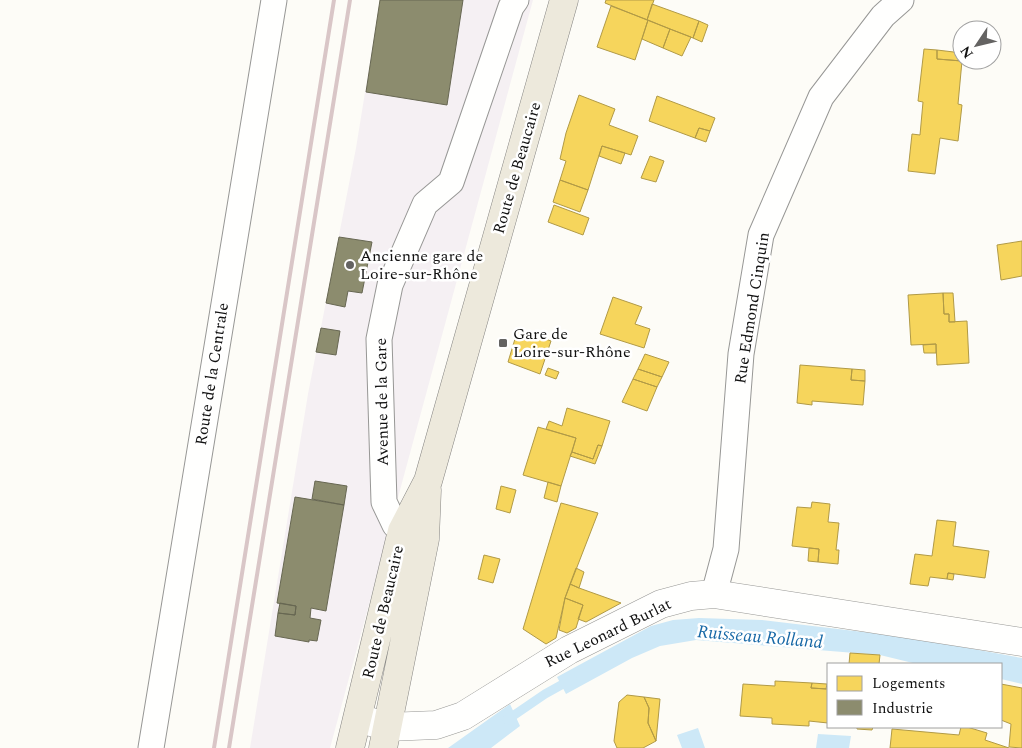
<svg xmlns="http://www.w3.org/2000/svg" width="1022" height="748" font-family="Spectral,serif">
	<rect width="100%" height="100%" fill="#fdfcf7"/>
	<path fill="#f5f0f3" d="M380 0H533L330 748H250L308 394 356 148Z"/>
	<path fill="#cde8f7" d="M699 618 762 620 914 638 1022 658V684L1001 679V664H917L880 655 696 640 660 646 632 658 566 694 557 677 651 626 673 620Z
		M510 704 520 726 491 748H448Z
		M698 728 705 748H682L677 735Z
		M818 734 851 736 849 748H816Z"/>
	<path fill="#f6d55c" stroke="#b19a46" d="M606 0H654L647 20 605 3Z
		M652 4 699 21 693 38 647 20Z
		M611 6 648 20 635 60 597 47Z
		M648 20 670 29 663 48 642 39Z
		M699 21 708 25 702 42 693 38Z
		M670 29 691 37 682 56 663 48Z
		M924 49 937 50V59L962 61 958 104 962 105 958 141 940 138 935 174 908 171 912 134 920 135 923 102 918 101Z
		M937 50 962 53V61L937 59Z
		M579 95 615 109 609 125 638 136 631 155 602 146 588 190 560 180 566 161 560 159 566 133Z
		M657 96 715 118 710 131 699 128 695 138 649 121Z
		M699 128 710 131 706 142 695 138Z
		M602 146 625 153 621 164 599 156Z
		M650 156 664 161 656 182 641 178Z
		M560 180 588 190 580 212 553 202Z
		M554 205 589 218 583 235 548 222Z
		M1022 241V276L1001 280 997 245Z
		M943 293 944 314H949V322L967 321 969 363 937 365 936 344 911 345 908 295Z
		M943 293H953L955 322H949V314H944Z
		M613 297 642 307 635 324 650 329 644 348 600 334Z
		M518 329 551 341 540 374 508 362Z
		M936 344V353H924L923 345Z
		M645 354 669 362 662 377 638 369Z
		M800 365 852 369 851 380 865 381 863 405 812 401V405L797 403Z
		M548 368 559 372 556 379 545 375Z
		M638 369 662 377 657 387 633 379Z
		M852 369 865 370V381L851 380Z
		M633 379 657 387 647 411 622 402Z
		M567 408 610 421 602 446 598 445 593 459 572 452 576 438 546 429 549 421 562 426Z
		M538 427 576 438 561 486 523 475Z
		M598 445 602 446 595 464 570 456 572 452 593 459Z
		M548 482 561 486 557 502 544 498Z
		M501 486 516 490 510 513 496 509Z
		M812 502 830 504 828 522 839 523 836 550H839L838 564 818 562 819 549 792 546 797 507 811 508Z
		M561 503 598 513 565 598 556 638 546 644 523 629Z
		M937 520 956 522 953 546 989 551 985 578 948 573 947 579 930 577 928 586 910 584 915 554 932 556Z
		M809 548 819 549 818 562 808 561Z
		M484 555 500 559 493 583 478 579Z
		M576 568 584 572 579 588 570 584Z
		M948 573 954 574 953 580 947 579Z
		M570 584 579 588 621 603 586 622 578 619 583 605 565 598Z
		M565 598 583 605 576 628 567 633 559 630Z
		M850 653 880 655 879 664H849Z
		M775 681 812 683 811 688 828 689V723L809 721V726L772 724V718L740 716 743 684 775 686Z
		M812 683 827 684 826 689 811 688Z
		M1001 684 1022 688V748L1009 747 1011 724 1001 720Z
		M627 695 644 697 649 708 648 723 656 741 643 748H617L614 741 619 702Z
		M644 697 660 699 656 741 648 723 649 708Z
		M857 727H873L872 730 857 729Z
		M961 727H967L987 733 985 740 1009 748H890L892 729 959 735Z"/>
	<path fill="#8c8c6e" stroke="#676752" d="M380 0H463L447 105 366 92Z
		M339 237 372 242 362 293 348 291 345 307 326 303Z
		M321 328 340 331 336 355 316 352Z
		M315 481 347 486 344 505 312 499Z
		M295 497 344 505 326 611 311 608 310 618 321 620 317 641 309 640V642L275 636 278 613 295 615 296 606 277 603Z
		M280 603 296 606 295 615 278 613Z"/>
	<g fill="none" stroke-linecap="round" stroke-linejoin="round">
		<path stroke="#cde8f7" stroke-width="9" d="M507 720 545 694 572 679"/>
		<defs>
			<path id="minor" d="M402 531 395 525 384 502 379 339 390 285 425 204 451 182 511 7 516 0
				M714 594 726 549 741 354 761 235 821 97 883 16 901 0
				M151 748 274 0"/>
			<path id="tertiary" d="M358 718 388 727 436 725 463 716 569 650 661 604 691 596 714 594 1022 642"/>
			<path id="primary" d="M350 748 402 531 428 481 564 0
				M383 748 425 539 427 490"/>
		</defs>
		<use href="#minor" stroke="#979795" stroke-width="27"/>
		<use href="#tertiary" stroke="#979795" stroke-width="29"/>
		<use href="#primary" stroke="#858482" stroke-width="29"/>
		<use href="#minor" stroke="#fffffe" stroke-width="25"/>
		<use href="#tertiary" stroke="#fffffe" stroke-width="28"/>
		<use href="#primary" stroke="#ede9dc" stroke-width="28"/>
		<path stroke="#d9c6c7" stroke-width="4" d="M214 748 334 0
			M229 748 350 0"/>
	</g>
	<g fill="#646362" stroke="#fff" stroke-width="2">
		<circle cx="350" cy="265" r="5"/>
		<rect x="498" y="338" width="10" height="10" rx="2.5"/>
	</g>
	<g text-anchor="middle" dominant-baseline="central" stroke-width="5" stroke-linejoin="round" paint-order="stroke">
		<g font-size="16" fill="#111" stroke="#fff">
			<text transform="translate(517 168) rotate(-74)">Route de Beaucaire</text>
			<text transform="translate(752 308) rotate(-81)">Rue Edmond Cinquin</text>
			<text transform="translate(212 374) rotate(-81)">Route de la Centrale</text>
			<text transform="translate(382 402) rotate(-91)">Avenue de la Gare</text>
			<text transform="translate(383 612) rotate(-77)">Route de Beaucaire</text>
			<text transform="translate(608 633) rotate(-26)">Rue Leonard Burlat</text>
		</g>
		<g font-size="16" fill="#111" stroke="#fff" text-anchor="start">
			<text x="360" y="256">Ancienne gare de<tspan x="360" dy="18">Loire-sur-Rhône</tspan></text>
			<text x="513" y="334">Gare de<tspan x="513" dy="18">Loire-sur-Rhône</tspan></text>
		</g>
		<g font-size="18" font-style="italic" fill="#1768a6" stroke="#fff">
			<text transform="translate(760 637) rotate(5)">Ruisseau Rolland</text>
		</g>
	</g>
	<rect x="827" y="663" width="175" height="65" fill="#ffffff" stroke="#a0a0a0"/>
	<rect x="837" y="676" width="25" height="15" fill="#f6d55c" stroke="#a0a0a0"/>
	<text x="872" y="688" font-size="15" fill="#111111">Logements</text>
	<rect x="837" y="700" width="25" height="15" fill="#8c8c6e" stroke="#a0a0a0"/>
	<text x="872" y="713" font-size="15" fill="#111111">Industrie</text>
	<g transform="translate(977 45) rotate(235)"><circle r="24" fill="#ffffff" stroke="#a0a0a0"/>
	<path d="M0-4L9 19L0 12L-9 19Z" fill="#646362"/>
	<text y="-8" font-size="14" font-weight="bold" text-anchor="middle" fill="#111111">N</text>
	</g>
</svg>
